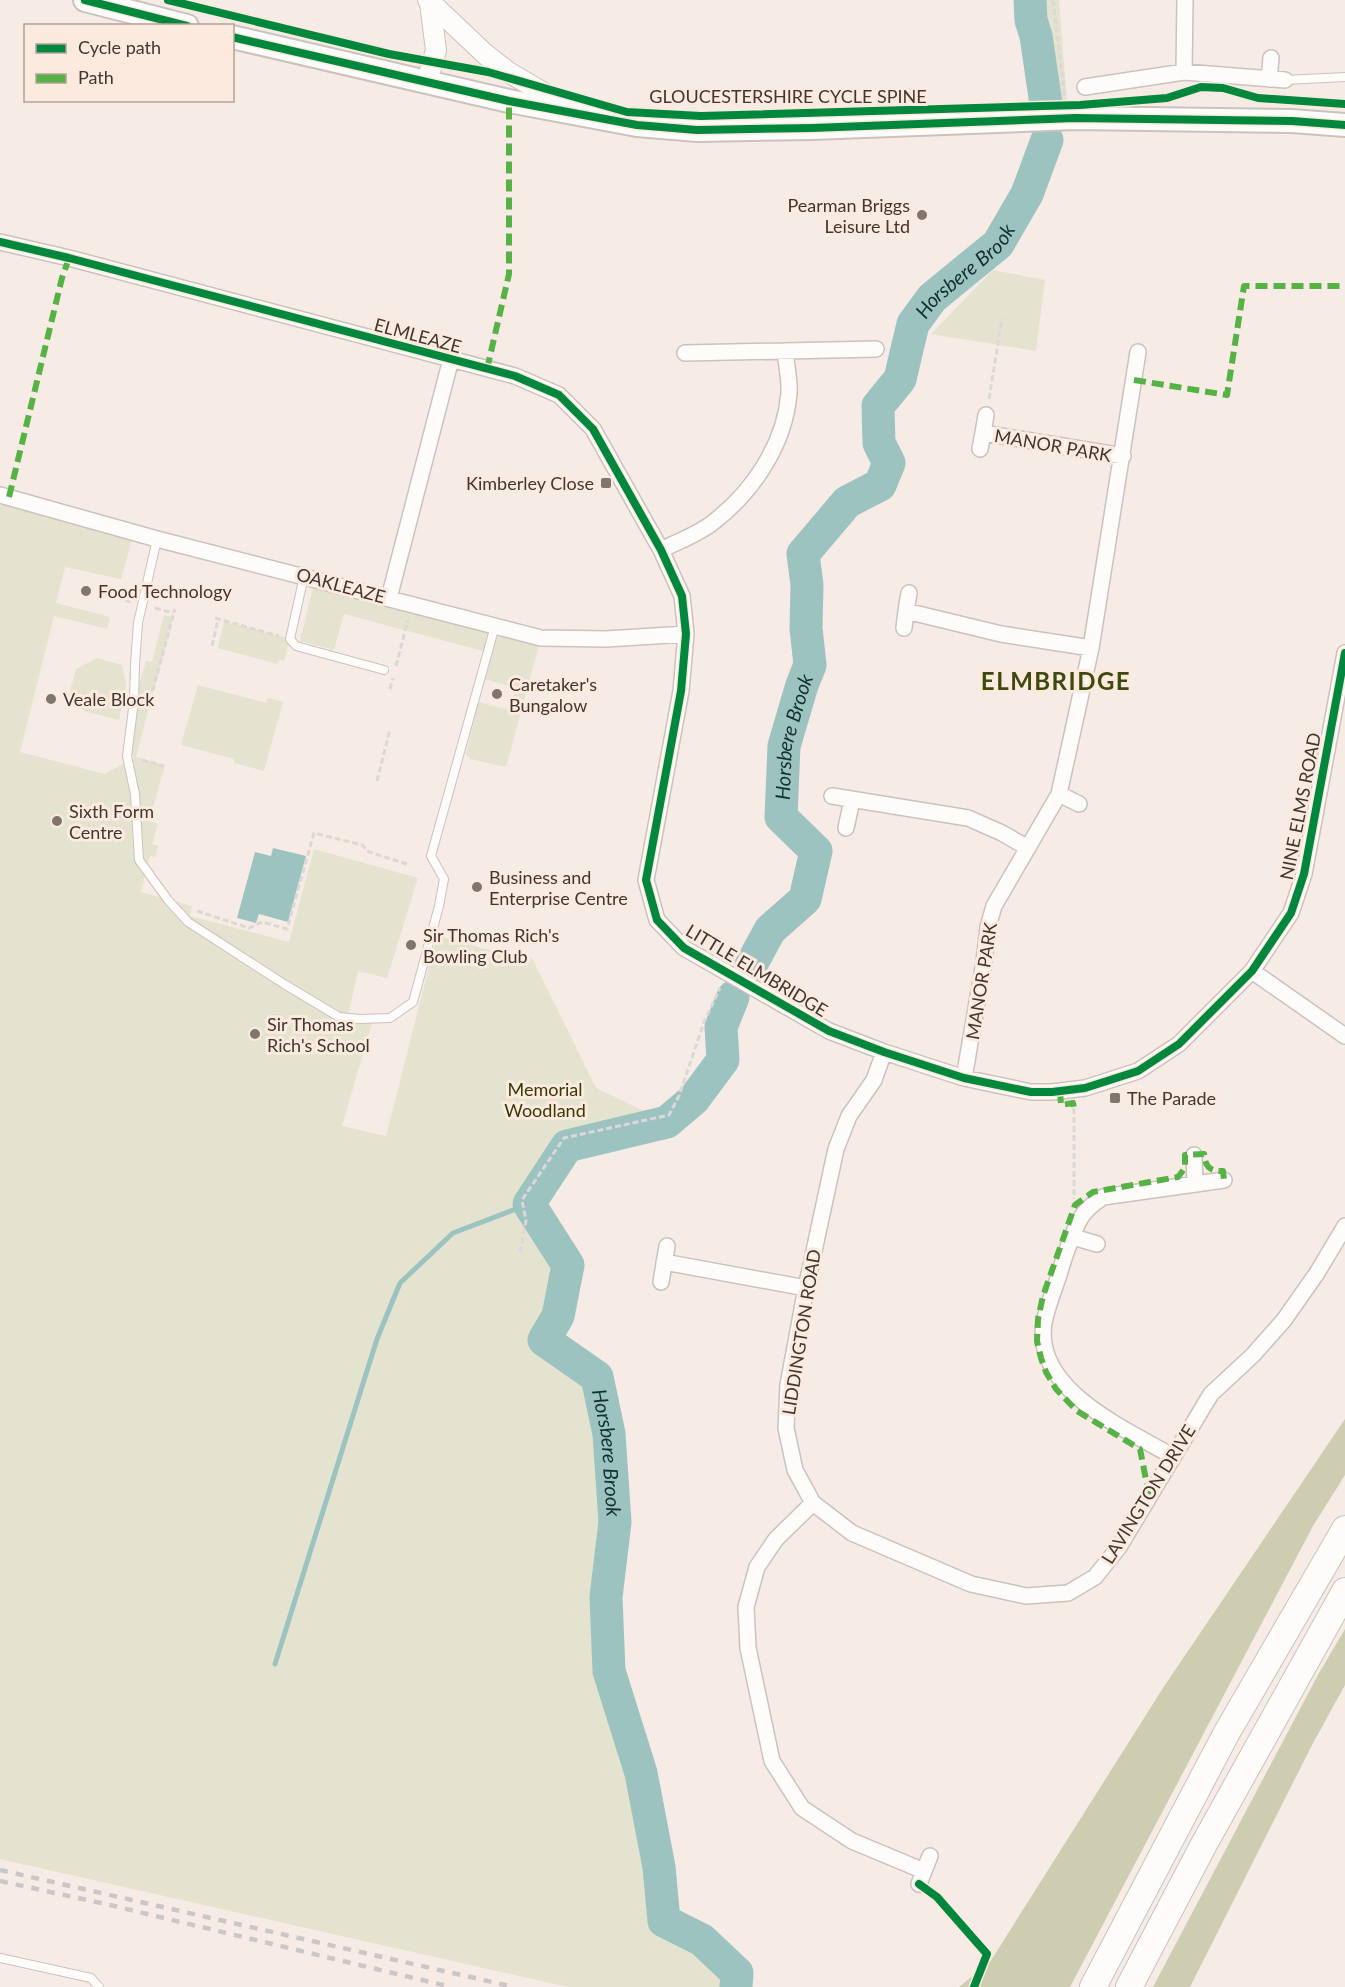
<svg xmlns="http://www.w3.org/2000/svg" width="1345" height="1987" font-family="Lato,sans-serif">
	<rect width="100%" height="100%" fill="#f6ebe5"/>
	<path fill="#e4e3d0" d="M1016 0H1059L1067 101 1031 105Z
		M993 270 1045 280 1036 351 931 334Z
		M3 496 134 532 121 579 65 567 56 603 110 617 107 629 54 616 20 752 105 774 135 757 127 751C132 720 136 691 146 661L152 662 164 615 173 617 136 757 165 765 149 821 158 824 152 844 158 846 155 857 150 856 141 892 192 906 190 916 289 942 314 849 418 878 387 978 358 971 348 1016 372 1023 342 1126 386 1136 437 935 530 962 531 956 596 1088 667 1122 567 1146 529 1204 568 1265 558 1316 544 1340 597 1377 609 1434 615 1522 606 1597 609 1671 641 1773 659 1867 664 1921 702 1940 737 1973 736 1987H568L0 1859V507Z
		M315 579 541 638 506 767 471 759 466 755 478 702 509 710 516 688 481 678 487 652 344 614 334 650 300 641Z
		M224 621 290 639 284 661 279 660 277 664 218 648Z
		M97 658 122 665 126 684 119 720 84 711 70 691 76 669Z
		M198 685 266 703 268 698 283 702 264 771 234 763V759L181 745Z"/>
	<path fill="#cdcdb2" d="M1345 1419V1475L1313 1526 1070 1987H959L990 1962 1163 1688Z
		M1345 1629V1685L1312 1745 1190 1987H1153L1319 1673Z"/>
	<path fill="#9dc3c1" d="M273 848 306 856 288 922 259 914 256 923 237 918 255 852 271 856Z"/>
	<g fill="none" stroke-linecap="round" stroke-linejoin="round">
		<path stroke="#9dc3c1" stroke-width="5" d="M275 1664 377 1339 400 1283 453 1233 529 1204"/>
		<g stroke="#9dc3c1" stroke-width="33">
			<path d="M1030 0 1031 20 1036 36 1046 104"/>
			<path id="s1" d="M751 965 770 930 805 899 816 851 781 817 784 746 802 685 810 665 806 628 807 585 803 554 847 502 880 485 889 463 879 443 878 406 900 379 913 324 932 298 998 244 1027 194 1047 140"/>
			<path id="s2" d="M733 997 721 1027 723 1060 694 1099 667 1122 567 1146 529 1204 568 1265 558 1316 544 1340 597 1377 609 1434 615 1522 606 1597 609 1671 641 1773 659 1867 664 1921 702 1940 737 1973 736 1987"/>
		</g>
		<defs>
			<path id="service" d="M1285 80 1345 77
				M157 539 138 623 135 664 134 701 127 756 135 794 139 860 168 900 188 922 284 984 339 1017 360 1019 390 1018 413 1002 439 906 444 879 431 856 495 626
				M304 576 290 639 296 646 384 670
				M0 1958 91 1978 99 1987"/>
			<path id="minor" d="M1184 72 1185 0
				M1269 79 1271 58
				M1085 87 1184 72 1285 80
				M0 242 69 258 515 376 559 395 593 429 661 550 682 596 686 634 681 691 646 880 657 920 684 948 705 960 829 1031 884 1052 964 1078 1031 1092H1052L1085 1088 1138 1071 1179 1044 1252 971 1291 913 1304 874 1345 653
				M685 353 876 349
				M983 433 986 415
				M980 449 983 433 1123 456
				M0 495 157 539 541 638 606 639 686 634
				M661 550C677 542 696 535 711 524 752 493 785 445 789 393 790 379 786 364 785 351
				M389 598 451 359
				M906 611 909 593
				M904 628 906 611 1001 634 1091 648
				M1059 794 1079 804
				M832 796 968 818 1002 833 1028 848
				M846 828 852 800
				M1252 971 1345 1036
				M884 1052 874 1080 849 1116 836 1149 806 1288 788 1385 786 1428 795 1470 813 1503 776 1539 757 1567 746 1607 748 1648 772 1761 802 1808 852 1841 924 1871 919 1884
				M964 1078 984 962 988 927 994 906 1059 794 1091 648 1138 352
				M1194 1155 1195 1183
				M1073 1237 1097 1244
				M664 1262 806 1288
				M661 1282 667 1246
				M1172 1456C1126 1429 1033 1390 1044 1323 1047 1307 1054 1290 1059 1275 1063 1260 1073 1232 1080 1219 1085 1210 1094 1203 1103 1197L1224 1180
				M813 1503 852 1533 971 1584 1026 1596 1068 1593 1095 1577 1119 1547 1211 1394 1253 1355 1284 1320 1317 1273 1345 1226
				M924 1871 930 1856"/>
			<path id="tertiary" d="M428 0 485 54 508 72 573 110
				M427 82 436 50 430 3"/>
			<path id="secondary" d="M85 0 187 26
				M232 37 509 101 637 125 697 130 812 128 1075 118 1292 121 1345 125"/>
			<path id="trunk" d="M1093 1987 1226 1734 1345 1529
				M1129 1987 1203 1846 1345 1591"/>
		</defs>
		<use href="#service" stroke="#ccc2bd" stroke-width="10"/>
		<use href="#minor" stroke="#ccc2bd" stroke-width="18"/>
		<use href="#tertiary" stroke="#ccc2bd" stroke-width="22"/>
		<use href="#secondary" stroke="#ccc2bd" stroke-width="26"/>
		<use href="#trunk" stroke="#ccc2bd" stroke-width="28"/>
		<path stroke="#dcd8d7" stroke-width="3" stroke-dasharray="6 3" stroke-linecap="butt" d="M1053 0 1065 99
			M989 399 1002 318
			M116 598 131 602
			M155 608 173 613
			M215 618 279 636
			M212 646 218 620
			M396 666 408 620
			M390 689 393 678
			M148 708 175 609
			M142 760 164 766
			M377 781 390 729
			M197 911 249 928 262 922 287 929 314 833 362 845 369 852 407 864
			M1074 1108V1199
			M520 1252 526 1221 522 1200 564 1138 669 1115 679 1096 704 1022 720 988"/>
		<use href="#service" stroke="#fefcfb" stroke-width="8"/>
		<use href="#minor" stroke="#fefcfb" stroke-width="15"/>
		<use href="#tertiary" stroke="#fefcfb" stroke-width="20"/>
		<use href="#secondary" stroke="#fefcfb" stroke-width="22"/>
		<use href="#trunk" stroke="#fefcfb" stroke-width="26"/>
		<path stroke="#cac7c6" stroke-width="4.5" stroke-dasharray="8 8" stroke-linecap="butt" d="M0 1870 514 1987
			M0 1881 110 1905 451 1987"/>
		<path stroke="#57b246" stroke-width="6" stroke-dasharray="12 6" stroke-linecap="butt" d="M487 369 509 274V101
			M1134 380 1227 395 1244 286H1345
			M9 497 62 278 69 258
			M1060 1091 1061 1105 1073 1103 1074 1108
			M1149 1495 1140 1449 1077 1411 1056 1389 1046 1372 1041 1358 1037 1341 1038 1319 1043 1296 1075 1205 1093 1192 1178 1177 1185 1168V1155L1204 1154C1205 1166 1210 1172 1223 1171L1224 1180"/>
		<defs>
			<path id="cycleway" d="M85 0 187 26
				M168 0 389 54 488 72 627 112 701 116 1080 105 1167 98 1201 87 1223 88 1258 98 1345 104
				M232 37 509 101 637 125 697 130 812 128 1075 118 1292 121 1345 125
				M0 242 69 258 515 376 559 395 593 429 661 550 682 596 686 634 681 691 646 880 657 920 684 948 705 960 829 1031 884 1052 964 1078 1031 1092H1052L1085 1088 1138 1071 1179 1044 1252 971 1291 913 1304 874 1345 653
				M919 1884 937 1897 987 1954 974 1987"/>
		</defs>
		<use href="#cycleway" stroke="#fdeade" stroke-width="11"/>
		<use href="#cycleway" stroke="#00873e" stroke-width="8"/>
	</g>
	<g fill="#7f7670" stroke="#fdeade" stroke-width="2">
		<circle cx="922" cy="215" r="6"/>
		<rect x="600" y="477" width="12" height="12" rx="3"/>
		<circle cx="86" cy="591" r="6"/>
		<circle cx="497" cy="694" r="6"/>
		<circle cx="51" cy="699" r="6"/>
		<circle cx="57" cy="821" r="6"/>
		<circle cx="477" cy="887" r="6"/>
		<circle cx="411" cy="945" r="6"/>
		<circle cx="255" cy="1034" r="6"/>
		<rect x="1109" y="1092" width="12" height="12" rx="3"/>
	</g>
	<g text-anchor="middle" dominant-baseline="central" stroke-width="6" stroke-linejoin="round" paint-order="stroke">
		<g font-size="18" fill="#3f3731" stroke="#fdeade">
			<text x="788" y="96">GLOUCESTERSHIRE CYCLE SPINE</text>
			<text transform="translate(418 335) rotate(15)">ELMLEAZE</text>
			<text transform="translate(1053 445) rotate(10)">MANOR PARK</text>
			<text transform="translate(341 585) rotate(15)">OAKLEAZE</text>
			<text transform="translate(1300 806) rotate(-79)">NINE ELMS ROAD</text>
			<text transform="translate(757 970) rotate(31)">LITTLE ELMBRIDGE</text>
			<text transform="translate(981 981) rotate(-81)">MANOR PARK</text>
			<text transform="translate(801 1332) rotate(-81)">LIDDINGTON ROAD</text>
			<text transform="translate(1148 1494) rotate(-58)">LAVINGTON DRIVE</text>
		</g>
		<g font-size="18" fill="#3f3731" stroke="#fdeade" text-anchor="start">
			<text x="910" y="205" text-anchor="end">Pearman Briggs<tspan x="910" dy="21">Leisure Ltd</tspan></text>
			<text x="594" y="483" text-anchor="end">Kimberley Close</text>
			<text x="98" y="591">Food Technology</text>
			<text x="509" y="684">Caretaker's<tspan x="509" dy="21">Bungalow</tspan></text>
			<text x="63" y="699">Veale Block</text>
			<text x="69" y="811">Sixth Form<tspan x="69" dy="21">Centre</tspan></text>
			<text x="489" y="877">Business and<tspan x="489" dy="21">Enterprise Centre</tspan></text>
			<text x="423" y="935">Sir Thomas Rich's<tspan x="423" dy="21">Bowling Club</tspan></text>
			<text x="267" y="1024">Sir Thomas<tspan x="267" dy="21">Rich's School</tspan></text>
			<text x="1127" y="1098">The Parade</text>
		</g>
		<g font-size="18" fill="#343b06" stroke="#fdeade">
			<text x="545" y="1089">Memorial<tspan x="545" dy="21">Woodland</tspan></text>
		</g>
		<g font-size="20" font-style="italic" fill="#113030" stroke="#fdeade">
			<text stroke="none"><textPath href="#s1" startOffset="807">Horsbere Brook</textPath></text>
			<text stroke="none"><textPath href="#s1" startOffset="266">Horsbere Brook</textPath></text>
			<text stroke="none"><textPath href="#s2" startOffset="615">Horsbere Brook</textPath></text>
		</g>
		<g font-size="24" font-weight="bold" letter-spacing="1.5" fill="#3e4910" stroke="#fdeade">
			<text x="1056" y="680">ELMBRIDGE</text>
		</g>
	</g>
	<rect x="24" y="24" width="210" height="78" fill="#fdeade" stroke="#b1a299" stroke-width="1.5"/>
	<rect x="36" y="44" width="30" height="9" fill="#00873e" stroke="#b1a299" stroke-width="1.5"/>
	<text x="78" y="54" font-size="18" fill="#3f3731">Cycle path</text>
	<rect x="36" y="74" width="30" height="9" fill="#57b246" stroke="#b1a299" stroke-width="1.5"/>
	<text x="78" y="84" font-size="18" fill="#3f3731">Path</text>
</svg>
